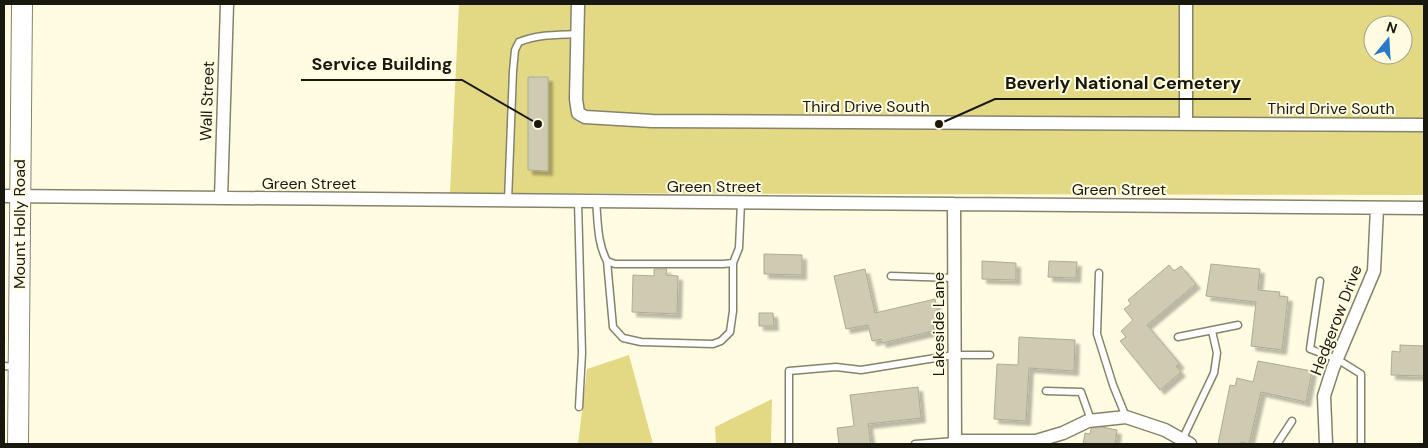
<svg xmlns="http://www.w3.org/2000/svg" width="1428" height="448" font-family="'DM Sans',sans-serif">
	<defs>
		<filter id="shadow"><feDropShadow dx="4.5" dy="4.5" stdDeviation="1" flood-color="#0004"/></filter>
	</defs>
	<rect width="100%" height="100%" fill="#fffce2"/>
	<path fill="#e3d884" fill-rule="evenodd" d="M459 4H1424V195L450 193ZM1373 25H1403V55H1373Z
		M629 355 653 444H578L587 369Z
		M772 399 771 444H716L715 427Z"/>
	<path fill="#cecbb2" stroke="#aeab93" filter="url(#shadow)" d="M528 77H548V171L528 170Z
		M764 254 802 255V275L764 274Z
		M982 261 1016 263V280L982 279Z
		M1049 261 1077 262 1076 278 1048 277Z
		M1211 264 1260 269 1258 290 1280 292 1279 296 1288 297 1282 350 1251 346 1256 302 1206 296Z
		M1169 265 1174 271 1181 266 1196 284 1147 325 1180 364 1176 366 1181 372 1160 390 1120 341 1126 337 1121 331 1133 320 1124 309 1131 304 1128 300Z
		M654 269H667L666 275 678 276 677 314 632 312 633 275 654 276Z
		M865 269 875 313 935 299 940 322 933 324 934 331 882 343 881 339 872 341 868 325 846 329 834 276Z
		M759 313H773L774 326H759Z
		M1019 337 1075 340 1074 371 1029 368 1026 421 994 419 997 364 1018 365Z
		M1400 345 1424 346V376L1391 375 1392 351 1400 352Z
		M1258 361 1312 371 1306 402 1261 392 1249 444 1241 442V444H1218L1230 385 1235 386 1237 378 1253 382Z
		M918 387 921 418 868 424 871 444H839L837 428 854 426 850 395Z
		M1092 425 1117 430 1115 444H1083L1085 433 1090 434Z"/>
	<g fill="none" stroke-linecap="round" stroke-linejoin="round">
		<defs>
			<path id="service" d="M508 201 513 71 515 50 519 42C538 34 557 35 578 34
				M578 201 582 353 579 407
				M596 201C598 221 597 243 607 261L615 264H723L733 263
				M607 261 613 327 623 338 641 342 713 344 721 341 730 332 733 311V263L739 248 741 202
				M1099 273 1097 334 1113 385 1126 417
				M891 276 954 278
				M1320 281 1310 349 1337 359 1361 374V444
				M1178 337 1238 325
				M4 366 15 367
				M1046 391 1081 392 1091 420
				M1182 440 1214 373 1217 353 1212 331
				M789 444V371L836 367 861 370 954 355H990
				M915 444 955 441
				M1277 444 1292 421"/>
			<path id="minor" d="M578 4 576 99 578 113 585 117 652 121 1424 125
				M1186 123V4
				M4 196 1424 208
				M221 198 227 4
				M954 204 955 444
				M955 441H1036L1063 433 1088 421 1126 417 1165 430 1190 444
				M1326 444 1324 396 1333 368 1374 271 1377 208"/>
			<path id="primary" d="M18 444 22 4"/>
		</defs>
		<use href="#service" stroke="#86836c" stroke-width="9"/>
		<use href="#minor" stroke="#86836c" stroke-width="15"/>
		<use href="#primary" stroke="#86836c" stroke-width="22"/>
		<use href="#service" stroke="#fff" stroke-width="6"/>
		<use href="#minor" stroke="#fff" stroke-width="12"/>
		<use href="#primary" stroke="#fff" stroke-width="20"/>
	</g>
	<g text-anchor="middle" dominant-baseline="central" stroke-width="4" stroke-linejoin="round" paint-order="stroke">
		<g font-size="16" fill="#19180f" stroke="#fffce2">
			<text transform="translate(207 101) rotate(-88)">Wall Street</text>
			<text x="866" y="106">Third Drive South</text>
			<text x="1331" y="108">Third Drive South</text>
			<text x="309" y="183">Green Street</text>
			<text x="714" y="186">Green Street</text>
			<text x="1119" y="189">Green Street</text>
			<text transform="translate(19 224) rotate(-90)">Mount Holly Road</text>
			<text transform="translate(1336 320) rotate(-69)">Hedgerow Drive</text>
			<text transform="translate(938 324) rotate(-90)">Lakeside Lane</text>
		</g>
	</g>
	<path fill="none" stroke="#19180f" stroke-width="2" d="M538 124L462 80H301M939 124L995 99H1251"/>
	<g fill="#19180f" stroke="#fffce2" stroke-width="2">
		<circle cx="538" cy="124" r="5"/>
		<circle cx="939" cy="124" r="5"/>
	</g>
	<g font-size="18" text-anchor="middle" font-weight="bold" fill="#19180f" stroke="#fffce2" stroke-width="4" stroke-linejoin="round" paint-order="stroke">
		<text x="382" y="70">Service Building</text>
		<text x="1123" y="89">Beverly National Cemetery</text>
	</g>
	<rect width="1428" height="448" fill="none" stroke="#19180f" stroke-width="10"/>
	<g transform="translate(1388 40) rotate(18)"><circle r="24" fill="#fffce2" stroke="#a3a18e"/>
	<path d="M0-4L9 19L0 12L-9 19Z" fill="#2879c8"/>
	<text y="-8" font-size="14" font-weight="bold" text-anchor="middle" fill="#19180f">N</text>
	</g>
</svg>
